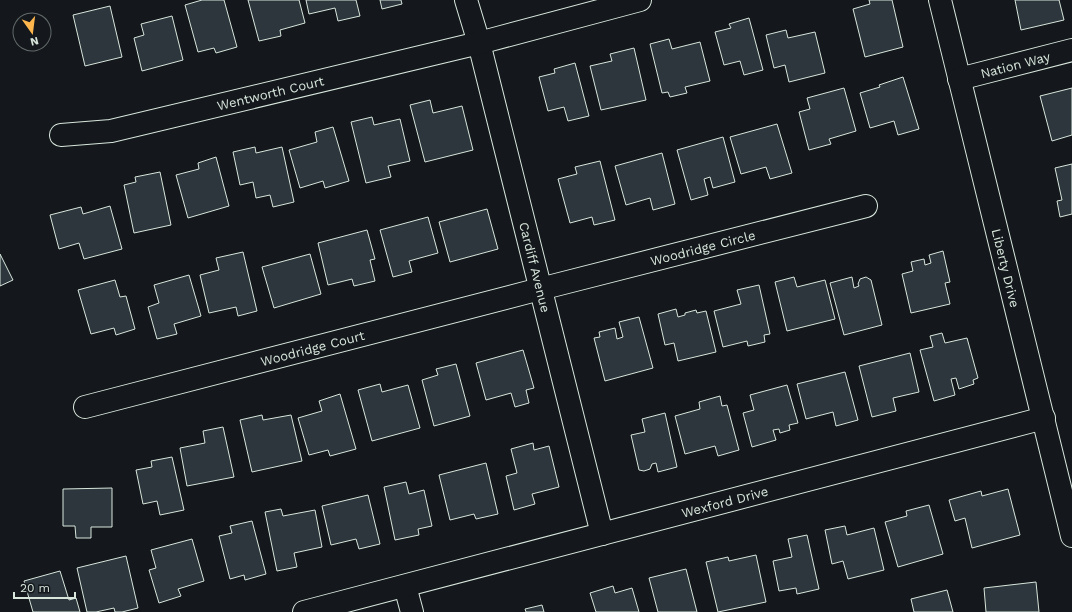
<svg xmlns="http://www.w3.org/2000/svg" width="1072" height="612" font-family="'Work Sans',sans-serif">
	<rect width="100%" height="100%" fill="#14181c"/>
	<path fill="#2c363c" stroke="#d8e6dc" d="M202 0H224L237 47 216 53 214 48 198 52 185 5Z
		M248 0H299L305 23 280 30 281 36 259 41Z
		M306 0H356L360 16 338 21 335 8 309 14Z
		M380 0H401L402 4 382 9Z
		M869 0H892L903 47 865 57 853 9 870 4Z
		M1015 0H1059L1064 20 1021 30Z
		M110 6 122 57 85 66 73 15Z
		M172 16 183 60 142 71 134 38 144 35 141 24Z
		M749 18 763 70 744 75 740 61 724 65 715 32 731 28 729 24Z
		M786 30 788 38 815 32 825 73 789 82 785 65 774 68 766 35Z
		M669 39 672 49 700 42 710 81 685 87 687 93 670 97 668 92 662 93 650 44Z
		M634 48 646 100 601 110 590 66 612 61 610 54Z
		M575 63 589 116 568 121 564 107 548 111 539 77 555 73 554 69Z
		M903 77 919 129 898 135 894 121 870 128 860 93 880 87 879 85Z
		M844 88 856 131 829 139 831 144 809 150 799 112 810 109 807 98Z
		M1072 88V135L1052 141 1040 96Z
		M430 100 433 113 462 106 473 150 425 162 410 105Z
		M372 117 374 125 400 119 410 161 388 166 391 177 366 183 351 122Z
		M777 124 792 173 770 179 766 167 741 174 730 137Z
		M333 127 349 181 325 188 323 181 300 188 289 150 317 142 315 132Z
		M723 137 735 182 713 188 710 177 704 179 708 195 691 200 677 150Z
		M255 147 256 153 282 147 294 202 273 207 270 195 256 198 253 182 240 185 233 152Z
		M662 153 675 204 653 210 650 198 626 205 615 166Z
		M216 157 229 206 188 218 176 175 199 169 198 163Z
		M600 161 615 220 594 225 592 217 570 223 558 179 577 174 575 167Z
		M1072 164V214L1060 217 1057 201 1062 200 1055 168Z
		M160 172 171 225 134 233 124 185 136 182 135 177Z
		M110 206 122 249 84 259 79 243 59 249 50 215 81 207 83 214Z
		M487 209 498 249 450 262 439 222Z
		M428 217 438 253 409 261 412 272 393 277 380 230Z
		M367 230 375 259 370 260 375 281 354 286 352 279 328 285 318 243Z
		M943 251 950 282 945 283 950 304 911 313 902 274 913 271 911 262 924 259 925 265 931 263 929 255Z
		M243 252 257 311 238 316 236 307 209 313 200 275 219 270 216 258Z
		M0 254 13 280 0 286Z
		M310 254 321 294 274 308 262 267Z
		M189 275 201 316 174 324 177 334 157 339 148 307 159 303 154 285Z
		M794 277 797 287 825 280 835 319 787 331 775 282Z
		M852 277 854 288 859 286 858 284 860 279 866 277 871 280 882 325 844 335 830 283Z
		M115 280 120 297 126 296 135 329 116 335 114 328 91 334 78 290Z
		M759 285 770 334 764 335 765 342 748 346 747 341 723 347 714 311 741 304 737 290Z
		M676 309 678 317 685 315V313L696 310 697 313 706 311 716 352 678 361 674 343 665 345 658 314Z
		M639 317 653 368 605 381 594 338 600 337 599 332 615 328 617 339 623 337 619 322Z
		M942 333 945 343 967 338 978 378 973 380 974 384 959 389 956 378 951 379 955 395 934 401 920 350 933 347 930 336Z
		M523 350 534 388 526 390 529 403 515 407 511 393 486 400 476 363Z
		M910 353 919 392 893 398 896 411 872 417 859 366Z
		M456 364 470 416 434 426 422 380 438 375 436 369Z
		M845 372 858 420 836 426 833 412 806 419 797 384Z
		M380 384 382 392 408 385 420 428 372 441 358 390Z
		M787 385 798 423 789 425 790 430 780 433 779 429 773 430 776 440 752 447 743 413 754 410 750 395Z
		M340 394 356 449 330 456 328 450 309 455 298 418 322 411 319 401Z
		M720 396 722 406 727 405 739 450 718 456 715 446 685 454 675 416 700 409 699 402Z
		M665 413 677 467 658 472 656 463 652 464 650 469 644 471 639 470 631 435 645 432 642 419Z
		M262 415 263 420 291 415 302 461 252 472 240 420Z
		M223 427 234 477 187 486 180 448 205 443 203 431Z
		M533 443 534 450 549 446 559 487 532 494 535 504 514 510 506 476 517 473 511 449Z
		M172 457 184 510 160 515 157 501 143 504 136 470 152 467 151 461Z
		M486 463 498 514 476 519 474 514 450 520 439 475Z
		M406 482 409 494 424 490 432 526 418 529 419 535 395 540 384 487Z
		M112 488V527H91V538H76L75 526H63V489Z
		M1008 489 1020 535 972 548 965 518 955 521 949 500 981 491 982 496Z
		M368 495 380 544 359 549 356 539 331 545 322 506Z
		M929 505 943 554 898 567 885 522 907 516 906 511Z
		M281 509 283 516 315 510 322 547 294 553 297 567 277 571 265 512Z
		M252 521 266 574 245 580 244 575 230 579 219 536 232 533 230 526Z
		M845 526 847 535 874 528 884 570 848 579 843 561 832 564 825 530Z
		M807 535 819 589 797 594 796 588 779 591 773 561 792 557 788 539Z
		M192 539 204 581 178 589 181 596 159 603 149 570 156 568 151 550Z
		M756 555 766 602 718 612 706 562 728 557 729 561Z
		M126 556 138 608 122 612H115L114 608 96 612H87L77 568Z
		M686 569 697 612H658L649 578Z
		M60 571 69 600 76 598 80 612H33L24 581Z
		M1036 582 1039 612H986L984 588Z
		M613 586 615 593 632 588 639 612H596L590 593Z
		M947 590 953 612H914L911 599Z
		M542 605 544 612H526L525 609Z"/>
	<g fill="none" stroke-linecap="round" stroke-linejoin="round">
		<defs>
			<g id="minor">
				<path id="s1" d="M466 0 479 43 602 534"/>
				<path id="s2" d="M940 0 1072 536"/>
				<path id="s3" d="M959 79 1072 50"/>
				<path id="s4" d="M61 135 111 131 479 43 640 0"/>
				<path id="s5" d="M85 407 540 289 866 206"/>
				<path d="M405 586 412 612"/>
				<path id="s6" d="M304 612 1044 418"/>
			</g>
		</defs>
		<use href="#minor" stroke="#d8e6dc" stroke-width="24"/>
		<use href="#minor" stroke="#14181c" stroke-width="22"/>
	</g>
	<g text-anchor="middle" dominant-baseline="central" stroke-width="3" stroke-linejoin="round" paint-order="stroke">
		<g font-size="13" fill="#d8e6dc" stroke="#14181c">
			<text stroke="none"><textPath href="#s3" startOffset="58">Nation Way</textPath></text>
			<text stroke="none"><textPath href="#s4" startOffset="214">Wentworth Court</textPath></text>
			<text stroke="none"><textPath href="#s5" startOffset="638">Woodridge Circle</textPath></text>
			<text stroke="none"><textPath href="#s1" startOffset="276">Cardiff Avenue</textPath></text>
			<text stroke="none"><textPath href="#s2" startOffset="276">Liberty Drive</textPath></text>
			<text stroke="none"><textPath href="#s5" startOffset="235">Woodridge Court</textPath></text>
			<text stroke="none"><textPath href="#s6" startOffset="435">Wexford Drive</textPath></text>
		</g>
	</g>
	<g transform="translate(32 32) rotate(166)"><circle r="19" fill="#14181c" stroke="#626a69"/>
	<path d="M0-3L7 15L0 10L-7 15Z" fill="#ffb74d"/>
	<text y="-6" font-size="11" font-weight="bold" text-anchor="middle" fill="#d8e6dc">N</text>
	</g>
	<path d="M14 592v6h61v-6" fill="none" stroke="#d8e6dc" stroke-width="2"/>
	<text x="20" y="592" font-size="12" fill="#d8e6dc" stroke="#14181c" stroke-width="3" paint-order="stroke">20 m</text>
</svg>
